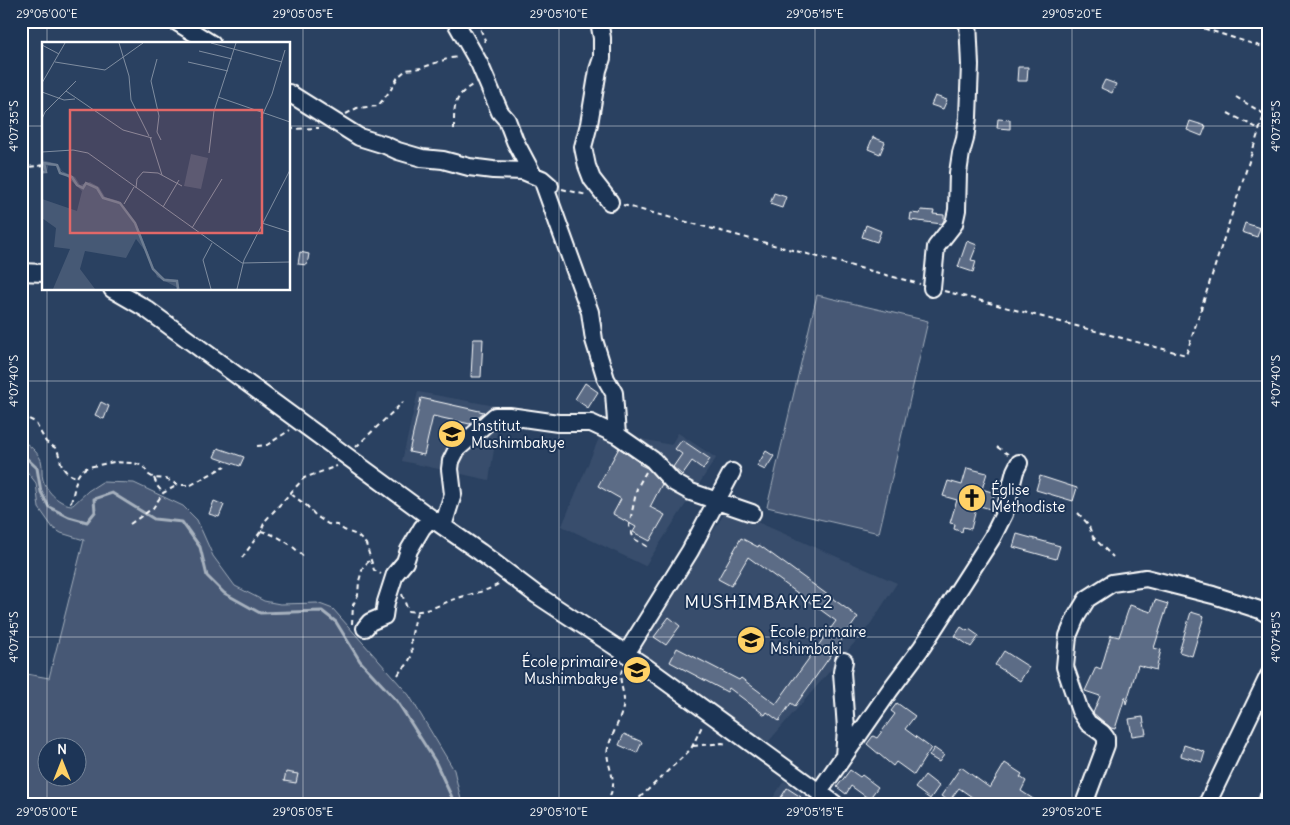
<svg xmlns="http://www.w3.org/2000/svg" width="1290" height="825" font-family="Delius,sans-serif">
	<rect width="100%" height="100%" fill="#2a4161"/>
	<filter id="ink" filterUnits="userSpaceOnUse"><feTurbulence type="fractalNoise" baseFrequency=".02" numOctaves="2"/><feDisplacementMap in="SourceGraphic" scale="10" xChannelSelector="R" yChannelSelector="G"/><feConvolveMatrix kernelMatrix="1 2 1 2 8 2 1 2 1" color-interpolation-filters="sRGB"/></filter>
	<g filter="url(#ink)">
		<path fill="#394e6c" d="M418 392 501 407 489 480 402 461Z
			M602 431 671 445 678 433 716 458 645 566 562 526Z
			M727 509 897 583 869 626 762 749 637 655Z
			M784 781 818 804H769Z"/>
		<path fill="#465975" stroke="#a2acba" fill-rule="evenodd" d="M817 295 928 321 879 533 767 507Z
			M21 440C29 445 37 451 41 460 43 466 41 474 43 480 47 492 60 505 73 505L88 491 102 482 134 483 183 506 197 520 213 556 235 586 264 601 280 604 317 603 333 609 409 695 454 770 462 804H21V673L49 678 84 540 61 533 53 528 39 508 36 483 21 464ZM48 748H78V778H48Z"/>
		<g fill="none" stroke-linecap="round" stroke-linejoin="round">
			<path stroke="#a7b1be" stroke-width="3" d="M21 453 37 468 41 492 49 507 69 517 87 522 95 512 94 499 112 493 154 519 182 522 200 547 207 576 224 593 260 613 322 611 336 622 360 661 397 701 435 761 455 804"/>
		</g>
		<path fill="#5b6c86" stroke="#fff" d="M1018 67H1028L1027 81H1017Z
			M1105 80 1116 84 1112 93 1101 88Z
			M935 96 947 100 943 109 931 105Z
			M998 119 1010 120V129L997 128Z
			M1190 121 1206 126 1202 136 1187 130Z
			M873 137 885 142 880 154 868 149Z
			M774 193 786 197 782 208 770 204Z
			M921 210 934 211 933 214 944 215V220L942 224 910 220 911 213 920 214Z
			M1245 223 1260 228 1257 237 1242 232Z
			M866 225 881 231 877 242 862 237Z
			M967 241 977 245 971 260 976 261 973 272 958 267Z
			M300 252 309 254 307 265 298 264Z
			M473 339H483L481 377H471Z
			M585 383 598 392 588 408 575 399Z
			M421 398 484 412 470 424 433 416 424 455 409 452Z
			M101 402 109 406 104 419 95 415Z
			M682 440 710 459 703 469 692 461 682 475 673 467 682 454 675 449Z
			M218 448 244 457 240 466 214 457Z
			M619 448 640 463 639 464 647 468 662 484 650 507 665 515 650 541 633 532 636 527 613 514 621 499 598 486Z
			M766 451 774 456 765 470 757 466Z
			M967 468 987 473 982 489 995 493 990 509 977 505 971 529 963 527 962 532 954 529 955 524 950 523 957 500 943 496 948 481 962 485Z
			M1040 476 1077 488 1073 501 1036 490Z
			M214 501 224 505 219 517 209 514Z
			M1017 534 1060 546 1056 559 1013 547Z
			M741 538 758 547 759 545 858 617 795 706 791 703 779 721 767 712 765 715 729 688 727 692 670 662 677 648 739 680 741 678 776 704 836 621 748 557 731 586 718 579Z
			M1155 600 1168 604 1154 648 1161 650 1156 670 1138 665 1126 704 1125 697 1115 729 1111 728 1093 713 1100 696 1085 691 1096 667 1101 669 1111 635 1119 637 1130 605 1151 612Z
			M1191 612 1204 616 1192 656 1179 652Z
			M669 617 680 626 666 645 654 637Z
			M961 627 967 631 969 629 979 636 971 647 955 636Z
			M1004 651 1029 667 1020 681 995 665Z
			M897 703 915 716 905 729 931 748 914 775 896 762 893 766 867 744 873 736 877 738 895 714 891 711Z
			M1143 717 1146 734 1132 736 1129 719Z
			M624 734 642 742 637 753 619 745Z
			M1184 745 1205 752 1202 762 1181 756Z
			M934 748 944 755 939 762 929 756Z
			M1005 763 1022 774 1020 777 1026 781 1021 791 1041 804H982L959 788 949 801 941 796 961 767 990 788Z
			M850 770 860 777 862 775 878 787 869 799 851 786 846 794 837 787Z
			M286 772 298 774 296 783 284 781Z
			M925 775 939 786 930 799 915 788Z
			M787 788 801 797 797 804H777Z"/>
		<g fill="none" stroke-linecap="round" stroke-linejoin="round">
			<defs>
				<path id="minor" d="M175 21 212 44
					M455 21 479 63 500 112 507 120 515 141 533 175
					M599 21 602 38V58L598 70 589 124 583 147 587 166 592 179 610 202
					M289 93 359 137 385 145 398 151 422 158 443 160 469 167 493 170 523 171 542 179 550 186
					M542 179 590 312 594 340 606 379 614 393 617 435
					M21 272 44 273
					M932 288 936 247 954 224 957 210 958 173 961 153 965 139 968 117 970 65 968 21
					M112 289 145 308 431 518 480 552 537 595 646 667 835 804
					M443 526 453 494 450 469 451 461 457 449 495 416H509L558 423H591L617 435 653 460 673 482 691 492 752 513
					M365 628 370 622 384 616 386 602 395 574 405 562 409 550 422 528 431 518
					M626 654 690 551 732 472
					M844 756 846 729 842 672 844 661
					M819 792 890 690 922 647 992 538 1004 514 1015 471 1019 463
					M1084 804 1106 745V738L1102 733 1088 723 1080 711 1065 667 1068 636 1076 617 1087 599 1112 583 1146 578 1213 595 1260 610 1269 615
					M1207 804 1269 675
					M1267 804 1269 796"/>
			</defs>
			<use href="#minor" stroke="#fff" stroke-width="20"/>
			<path stroke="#fff" stroke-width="2" stroke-dasharray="5 4" stroke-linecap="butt" d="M477 21 485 40 484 42
				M1188 21 1196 26 1269 49
				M1236 97 1264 114
				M1228 113 1259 129
				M346 114 357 108 378 106 390 91 398 77 406 70 421 68 450 58 459 57
				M289 129 319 128
				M454 129C454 107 453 96 474 84
				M21 168 44 165
				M562 189 587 195
				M623 205 920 284
				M944 291 1186 355 1269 100
				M21 415 35 422 46 442 57 449C61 461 61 474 77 477
				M257 446 267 445 290 430
				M356 447 403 402
				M997 447 1008 454
				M646 472 637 488 629 526 634 539 650 548
				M154 478 158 487 163 493
				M291 494 307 506 316 516 328 524 337 525 344 530 357 535 366 544 374 570 381 574
				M71 503 77 477 81 471 88 467 114 462 134 463 143 466 149 475 154 478 166 479 178 485H191L225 466
				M1078 513 1088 524 1093 537 1113 557
				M130 524 153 508 163 493 178 485
				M261 531C280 536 291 544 305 558
				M242 558 261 531 265 521 304 478 337 466
				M402 594 408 611C427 614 441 603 458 598 473 593 487 592 500 583
				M352 624 353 605 358 595 359 581 363 567 369 561
				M398 675 401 670 406 666 412 655 411 638 417 612
				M693 746 722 743 728 744
				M606 804C609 798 612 792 613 786 614 773 605 761 608 748 612 733 623 716 624 701 624 690 617 678 623 668
				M633 804 691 749 703 724"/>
			<use href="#minor" stroke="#1d3557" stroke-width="16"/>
		</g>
	</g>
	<path fill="none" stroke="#fff" stroke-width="1" stroke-opacity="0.45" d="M47 21V44M303 21V804M559 21V804M815 21V804M1072 21V804M21 126H44M289 126H1269M47 289V804M21 381H1269M21 637H1269"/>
	<defs>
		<symbol id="school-disc" viewBox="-11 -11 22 22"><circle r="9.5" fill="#ffd166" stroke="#1d3557"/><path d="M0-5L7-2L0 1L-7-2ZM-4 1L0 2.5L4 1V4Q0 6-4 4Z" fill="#111"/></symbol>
		<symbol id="church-disc" viewBox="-11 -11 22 22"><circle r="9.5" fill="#ffd166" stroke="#1d3557"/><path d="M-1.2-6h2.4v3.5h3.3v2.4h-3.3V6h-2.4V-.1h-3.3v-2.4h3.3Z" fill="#111"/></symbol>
	</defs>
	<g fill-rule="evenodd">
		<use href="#school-disc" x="436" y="418" width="32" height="32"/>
		<use href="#church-disc" x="956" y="482" width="32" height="32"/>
		<use href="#school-disc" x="735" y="624" width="32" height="32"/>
		<use href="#school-disc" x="621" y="654" width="32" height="32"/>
	</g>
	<g text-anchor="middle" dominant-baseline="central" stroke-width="4" stroke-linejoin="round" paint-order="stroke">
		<g font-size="15" fill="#fff" stroke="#1d3557" text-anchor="start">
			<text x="471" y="425">Institut<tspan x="471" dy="17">Mushimbakye</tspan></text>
			<text x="991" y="489">Église<tspan x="991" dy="17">Méthodiste</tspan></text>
			<text x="770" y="631">Ecole primaire<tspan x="770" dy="17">Mshimbaki</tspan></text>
			<text x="618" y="661" text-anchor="end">École primaire<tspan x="618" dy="17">Mushimbakye</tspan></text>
		</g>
		<g font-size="18" letter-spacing="1" fill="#fff" stroke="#1d3557">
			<text x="759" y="601">MUSHIMBAKYE2</text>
		</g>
	</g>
	<g transform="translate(42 42)">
		<rect width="248" height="248" fill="#2a4161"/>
		<path d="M149 112 166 116 159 147 142 144ZM0 118 16 122 20 129 33 135 38 143 48 140 57 145 63 155 77 159 95 183 113 229 122 236 135 238 138 247 115 235 107 214 94 197 84 216 43 209 38 227 53 247H11L28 207 12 205 14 186 0 176V157L35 169 40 149 14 124H6L5 131 0 132Z" fill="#465975"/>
		<path fill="none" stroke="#6d7d92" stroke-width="2.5" d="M0 130H4L2 121 15 123 18 131 30 135 35 143 41 146 44 141 55 146 61 156 78 161 93 181 111 227 122 238 135 239 136 247"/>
		<path fill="none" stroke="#7f8da0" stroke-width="1" d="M77 1 87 34 89 58 107 94M169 1 240 20M0 3 17 12M157 9 190 17M115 17 109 39 117 74 115 90 119 98M13 20 63 28 101 1M146 20 186 29M0 41 23 1M24 49 81 88 110 96M0 50 22 58 33 57M176 55 248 80M219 76 230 52 243 8M0 77 3 70 34 39M108 95 120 133M0 110 31 108 46 111 200 221 248 220M167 111 172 69 194 1M94 146 95 137 101 130 116 131 140 144M82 162 92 145M121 165 137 138M220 181 248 190M150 186 180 137M169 247 161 218 170 201M195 247 202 218 248 128"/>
		<path fill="#e26868" fill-opacity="0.15" stroke="#e26868" stroke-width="2.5" d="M28 68H220V191H28Z"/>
		<rect width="248" height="248" fill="none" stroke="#fff" stroke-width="2.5"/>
	</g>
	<rect width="1290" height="825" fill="none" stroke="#1d3557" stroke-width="55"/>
	<g transform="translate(62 762)"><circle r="24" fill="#1d3557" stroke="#77869a"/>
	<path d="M0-4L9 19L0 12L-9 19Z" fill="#ffd166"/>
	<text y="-8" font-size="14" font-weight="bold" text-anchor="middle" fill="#ffffff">N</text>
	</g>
	<rect x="28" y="28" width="1234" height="770" fill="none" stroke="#fff" stroke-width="2"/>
	<g font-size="12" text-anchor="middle" fill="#fff">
		<text x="47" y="18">29°05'00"E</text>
		<text x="303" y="18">29°05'05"E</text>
		<text x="559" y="18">29°05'10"E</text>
		<text x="815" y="18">29°05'15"E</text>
		<text x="1072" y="18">29°05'20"E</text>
		<text transform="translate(14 126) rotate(-90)" y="4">4°07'35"S</text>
		<text transform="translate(1276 126) rotate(-90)" y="4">4°07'35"S</text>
		<text transform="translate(14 381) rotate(-90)" y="4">4°07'40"S</text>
		<text transform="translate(1276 381) rotate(-90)" y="4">4°07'40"S</text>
		<text transform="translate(14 637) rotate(-90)" y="4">4°07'45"S</text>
		<text transform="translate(1276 637) rotate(-90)" y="4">4°07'45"S</text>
		<text x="47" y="816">29°05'00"E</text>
		<text x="303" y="816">29°05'05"E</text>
		<text x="559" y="816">29°05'10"E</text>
		<text x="815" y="816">29°05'15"E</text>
		<text x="1072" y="816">29°05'20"E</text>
	</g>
</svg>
